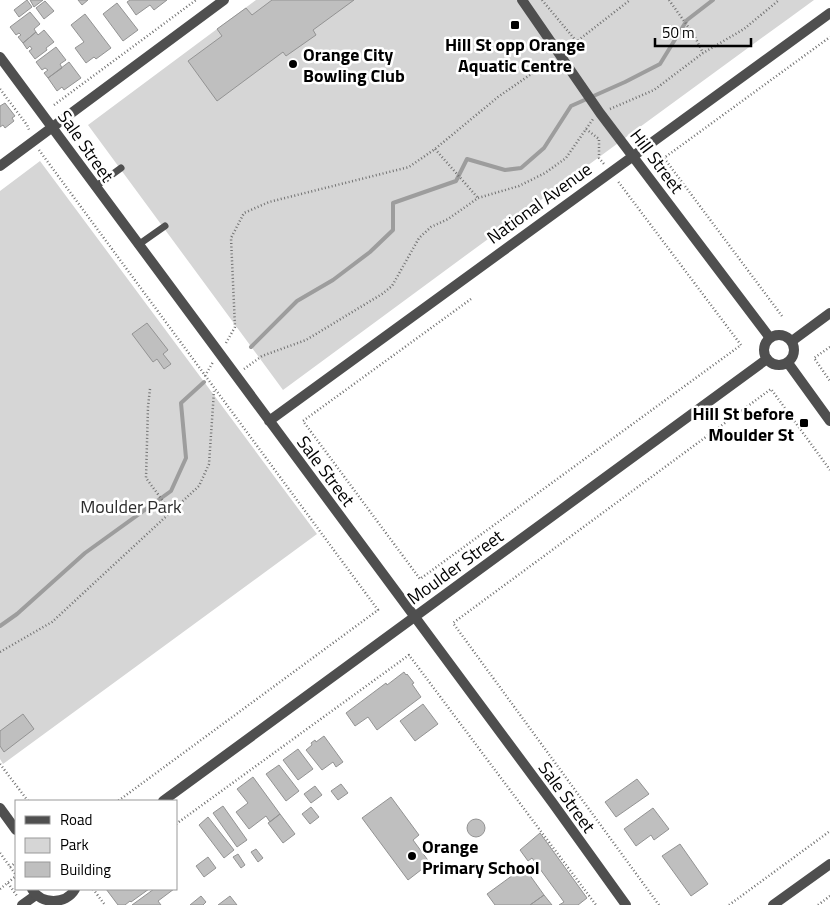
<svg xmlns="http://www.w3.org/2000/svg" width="830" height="905" font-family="'Titillium Web',sans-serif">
	<rect width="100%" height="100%" fill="#fff"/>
	<path fill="#d6d6d6" d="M256 0H814C636 129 460 260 283 390L88 125Z
		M40 161 317 534 3 764 0 759V191Z"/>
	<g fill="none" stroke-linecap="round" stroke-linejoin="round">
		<path stroke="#9d9d9d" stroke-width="4" d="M251 347 297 301 333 280 370 252 393 230V203L456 181 467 159 505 170 521 168 544 148 571 106 625 82 660 64 687 20 713 0
			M0 626 17 614 85 553 171 491 186 458 181 403 204 382"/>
	</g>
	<path fill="#bfbfbf" stroke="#939393" d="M27 0 32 7 19 17 14 10Z
		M30 0H43L34 7Z
		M78 0H88L82 5Z
		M130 0H167L154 10 150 5 136 15 127 2Z
		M272 0H354L313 30 316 35 286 56 283 52 217 101 188 61 222 36 217 29 246 8 252 15Z
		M45 1 54 11 44 19 36 8Z
		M117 3 138 30 123 41 103 14Z
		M30 12 40 24 34 29 36 32 23 43 18 37 21 35 19 33 16 35 10 27Z
		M85 14 111 48 96 59 94 57 86 63 75 48 84 42 71 25Z
		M44 30 54 42 46 48 47 50 35 59 29 51 32 49 30 46 27 49 23 43 36 32 38 35Z
		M56 47 66 60 60 64 62 68 48 78 44 73 48 70 45 68 42 70 36 62Z
		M69 62 81 78 64 90 62 87 57 91 48 78Z
		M5 103 15 116 12 118 14 121 5 128 3 125 0 127V106Z
		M147 323 168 350 163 354 171 364 164 369 157 359 153 362 132 334Z
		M404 672 406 675 407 674 414 683 412 684 421 697 377 730 368 717 355 726 346 713 386 683 387 685Z
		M423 704 438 724 415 741 400 721Z
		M23 714 34 729 4 752 0 746V731Z
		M324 736 343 762 336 767 333 762 322 770 306 750 312 745 311 743 315 740 316 742Z
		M298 749 313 769 298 780 283 760Z
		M279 765 299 791 286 801 266 774Z
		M253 777 280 814 270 822 266 816 249 829 236 812 248 803 237 789Z
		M637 779 649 794 616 817 605 802Z
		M341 784 348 793 338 800 331 791Z
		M315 786 322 795 311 803 304 794Z
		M391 797 419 835 413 840 430 863 408 880 362 818Z
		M223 806 247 840 237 847 213 813Z
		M311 807 319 817 310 824 302 814Z
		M653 808 669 829 654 840 651 835 636 846 624 829Z
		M280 814 295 834 283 843 268 823Z
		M208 817 234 850 224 858 199 825Z
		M467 828a9 9 0 1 1 18 0a9 9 0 1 1-18 0Z
		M540 833 587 898 578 905H559L564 902 532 858 528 861 520 850Z
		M680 844 708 884 691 896 662 856Z
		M256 849 263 858 258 862 251 852Z
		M238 854 245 865 241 868 233 857Z
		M208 857 216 868 204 877 196 866Z
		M524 867 544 895 530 905H495L487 894Z
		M106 889H149L131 902 130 901 125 905H118Z
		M154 889H174L158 901 161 905H132Z
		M544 895 552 905H530Z
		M201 896 206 902 203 905H190Z
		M230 896 237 905H218Z"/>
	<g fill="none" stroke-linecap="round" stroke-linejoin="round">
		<path stroke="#717171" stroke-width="2.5" stroke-dasharray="1 2.5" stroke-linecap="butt" d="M542 0 577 42
			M669 0 694 35 703 53
			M567 49 630 0
			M0 89 27 125 30 132
			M54 105 196 0
			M610 109 654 90 703 53 744 29 779 0
			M586 129 599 139V158L604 164
			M435 149 478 198
			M39 150 378 610 118 801
			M471 299 303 421 420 579 741 345 617 180
			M782 316 664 158 830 37
			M226 343 235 327 231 238 244 213 269 202 409 167 435 149 498 97 550 61
			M830 347 814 358 830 381
			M244 369 262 356 306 340 382 294 392 286 419 238 431 227 448 219 478 198 519 186 545 173 566 158 593 119
			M205 376 213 362
			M150 389 148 407 146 478 171 512
			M0 652 52 622 199 486 209 464 214 391
			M0 764 28 801
			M176 824 409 655 596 905
			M0 853 16 875
			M10 867 16 862
			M8 883 17 896
			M0 889 16 876
			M93 889 105 905
			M659 905 453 623 771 389 830 470
			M729 905 830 831
			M818 905 830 896"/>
		<path stroke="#4f4f4f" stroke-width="7" d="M95 187 121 168
			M138 245 165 226"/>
		<path stroke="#4f4f4f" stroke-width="10" d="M0 57 552 802 626 905
			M0 166 224 0
			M792 341 830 313
			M269 421 830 13
			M163 801 767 359
			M22 905 36 895
			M773 905 830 864"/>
		<path stroke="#4f4f4f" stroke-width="10" d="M522 0 600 113 770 338
			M764 350a15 15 0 1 1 30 0a15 15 0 1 1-30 0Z
			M788 363 830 421
			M0 808 16 830
			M32 889C41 905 66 905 75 889"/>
	</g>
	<g fill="#000" stroke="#fff" stroke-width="2">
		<rect x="510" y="20" width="10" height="10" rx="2.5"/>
		<circle cx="293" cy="64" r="5"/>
		<rect x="799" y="418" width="10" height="10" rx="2.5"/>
		<circle cx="412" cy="856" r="5"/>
	</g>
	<g text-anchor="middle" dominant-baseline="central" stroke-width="5" stroke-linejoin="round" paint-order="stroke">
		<g font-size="18" font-weight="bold" fill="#000" stroke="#fff" text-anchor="start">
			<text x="515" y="44" text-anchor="middle">Hill St opp Orange<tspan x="515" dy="21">Aquatic Centre</tspan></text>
			<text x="303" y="54">Orange City<tspan x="303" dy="21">Bowling Club</tspan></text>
			<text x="794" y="413" text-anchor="end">Hill St before<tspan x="794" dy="21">Moulder St</tspan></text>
			<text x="422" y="846">Orange<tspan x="422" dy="21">Primary School</tspan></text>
		</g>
		<g font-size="18" fill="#000" stroke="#fff">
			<text transform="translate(86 146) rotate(55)">Sale Street</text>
			<text transform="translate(657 161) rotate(53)">Hill Street</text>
			<text transform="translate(539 203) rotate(-36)">National Avenue</text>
			<text transform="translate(326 471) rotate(53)">Sale Street</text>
			<text transform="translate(455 567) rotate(-36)">Moulder Street</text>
			<text transform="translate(567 797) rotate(54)">Sale Street</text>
		</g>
		<g font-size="18" fill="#2d2d2d" stroke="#fff">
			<text x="131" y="506">Moulder Park</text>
		</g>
	</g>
	<rect x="15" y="800" width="162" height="90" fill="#ffffff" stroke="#999999"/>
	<rect x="25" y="816" width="25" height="8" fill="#4f4f4f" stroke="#999999"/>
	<text x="60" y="825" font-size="15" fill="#000000">Road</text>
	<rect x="25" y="838" width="25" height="15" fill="#d6d6d6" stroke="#999999"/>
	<text x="60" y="850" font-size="15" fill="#000000">Park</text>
	<rect x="25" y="862" width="25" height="15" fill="#bfbfbf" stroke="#999999"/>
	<text x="60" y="875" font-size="15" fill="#000000">Building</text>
	<path d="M655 38v8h96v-8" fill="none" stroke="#000000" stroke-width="2.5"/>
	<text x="662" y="38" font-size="15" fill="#000000" stroke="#ffffff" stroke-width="4" paint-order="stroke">50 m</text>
</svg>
